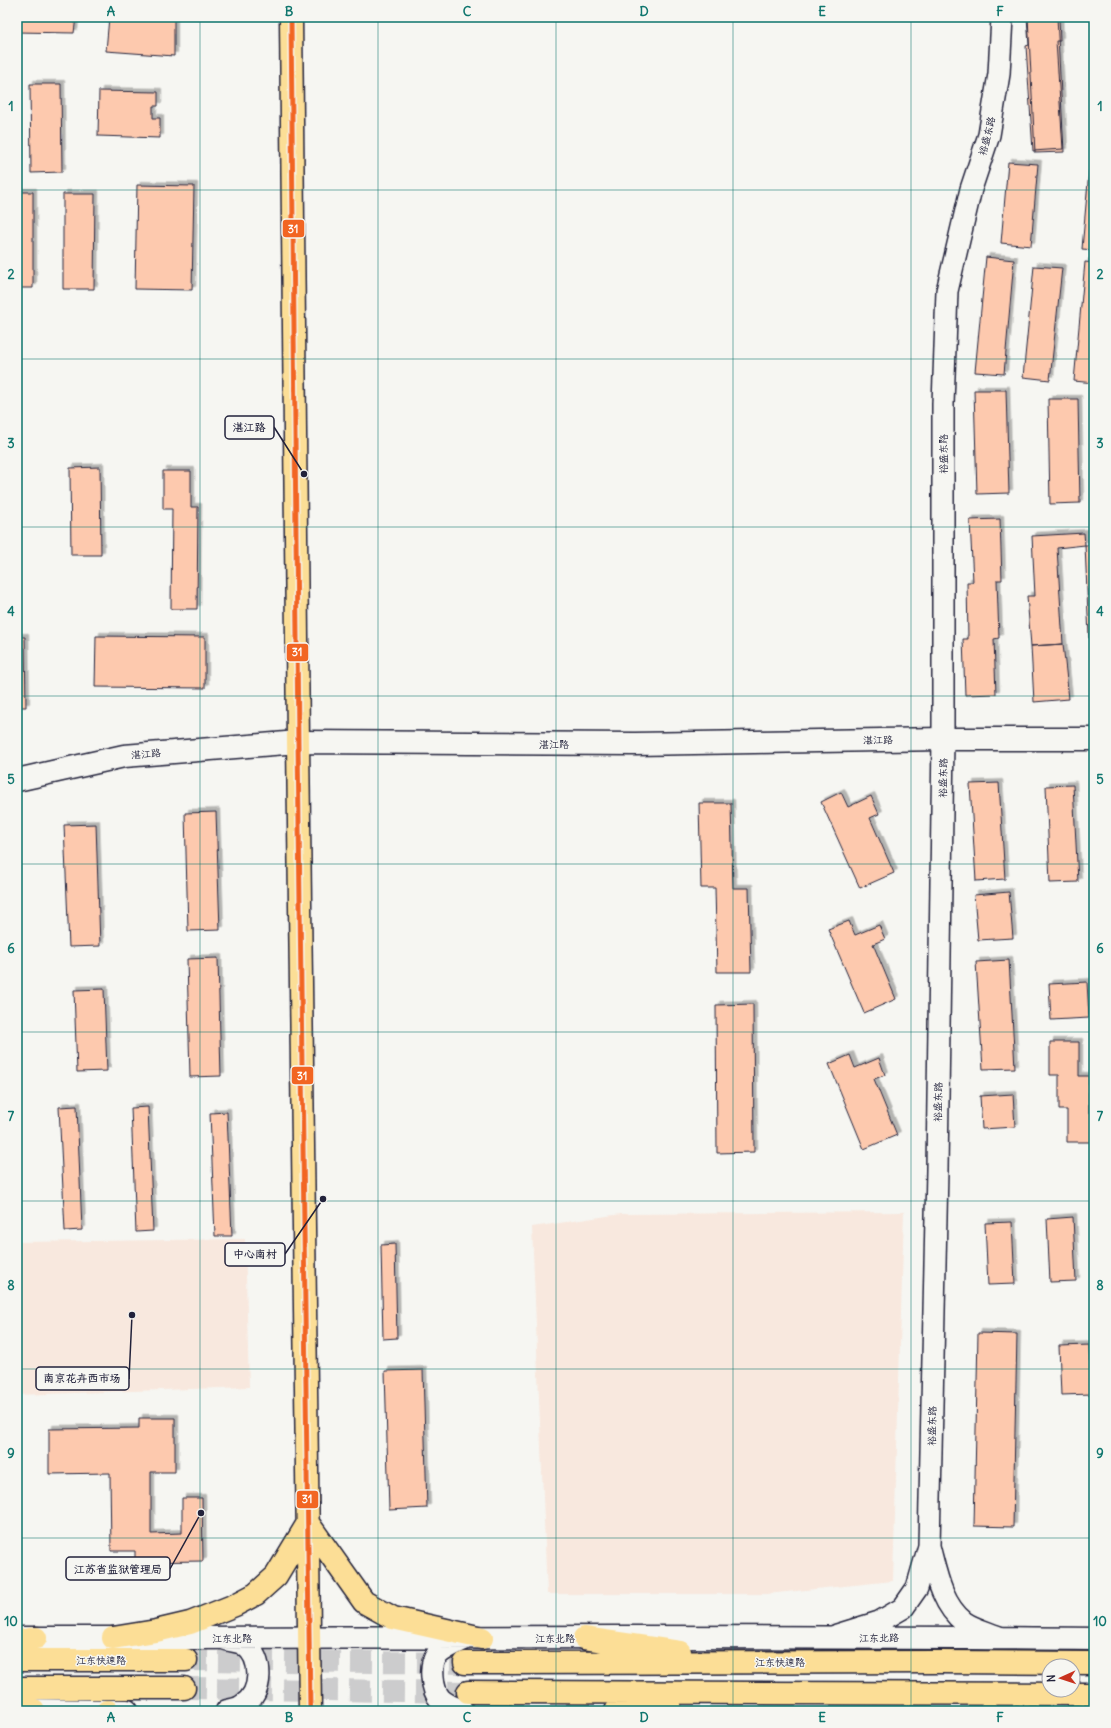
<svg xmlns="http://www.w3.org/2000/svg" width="1111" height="1728" font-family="Delius,'LXGW WenKai TC',sans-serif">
	<defs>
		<filter id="shadow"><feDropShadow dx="3.5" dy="-3.5" stdDeviation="0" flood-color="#0004"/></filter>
	</defs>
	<rect width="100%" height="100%" fill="#f6f6f2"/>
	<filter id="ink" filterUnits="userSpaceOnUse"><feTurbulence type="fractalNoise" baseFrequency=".025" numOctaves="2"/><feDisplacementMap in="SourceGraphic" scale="8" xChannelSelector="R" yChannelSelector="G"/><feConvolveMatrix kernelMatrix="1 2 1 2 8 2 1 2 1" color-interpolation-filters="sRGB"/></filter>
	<g filter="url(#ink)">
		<path fill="#f8e8de" d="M904 1212 893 1581 767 1594H547L532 1227 621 1214Z
			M245 1239 249 1387 17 1395V1242Z"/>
		<path fill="#fdc9ae" stroke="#22223b" filter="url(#shadow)" d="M17 17H76L74 33 17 32Z
			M109 17H174V56L106 51Z
			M1027 17H1059L1060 41H1056L1063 149 1033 151 1026 46 1029 45Z
			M1028 17H1057L1064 152 1035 153Z
			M1092 17H1094V51Z
			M30 84H61L62 172 31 173Z
			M99 91 158 92V106H153V118H160V138L98 136Z
			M1092 126H1094V154Z
			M1008 162 1038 164 1031 246 1001 243Z
			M1089 171H1094V250L1082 249Z
			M137 185 194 186 192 290 135 289Z
			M17 192H33V288H17Z
			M63 194H95L94 289H63Z
			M986 257 1014 260 1004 374 975 372Z
			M1085 262 1094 263V383L1074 381Z
			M1034 266 1062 268 1050 380 1023 377Z
			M974 390H1006L1009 493 977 494Z
			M1048 399H1078L1080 503 1050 504Z
			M100 467 101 555H71L70 468Z
			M163 471H191V507H198L197 609H171L172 509H163Z
			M1000 519 1002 580H997L999 638 994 639 996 694 965 695 963 639H968L967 582H973L970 520Z
			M1084 533 1085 545 1057 548 1063 644 1031 646 1027 596H1035L1032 536Z
			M1085 545H1094V638H1089Z
			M96 636 205 637V688L95 687Z
			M17 637H25L26 707H17Z
			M1063 644 1069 699 1034 702 1031 646Z
			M999 783 1005 879 976 881 970 784Z
			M1073 785 1078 882 1050 883 1046 786Z
			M841 792 848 807 871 796 879 814 870 818 894 873 860 888 821 802Z
			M699 803H731L733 888H749L751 972H717L715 888H701Z
			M216 812 220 930 188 931 185 813Z
			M96 824 100 946 69 947 64 825Z
			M1009 892 1013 938 978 940 974 895Z
			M849 921 855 935 879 925 885 939 873 944 896 999 864 1013 828 929Z
			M218 958 221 1076 190 1077 187 959Z
			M1009 960 1015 1068 983 1069 976 962Z
			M1087 982 1089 1018 1051 1020 1049 984Z
			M104 989 107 1071 77 1072 74 990Z
			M753 1004 754 1152 717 1153 716 1005Z
			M1050 1042H1079V1076H1089V1112H1094V1142H1067V1110H1059V1075H1050Z
			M850 1055 855 1068 879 1058 885 1075 874 1079 897 1135 864 1149 829 1064Z
			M1013 1094 1015 1127 982 1129 980 1096Z
			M77 1106 82 1230 65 1231 59 1107Z
			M148 1107 153 1231 136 1232 131 1108Z
			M227 1112 232 1236H215L210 1113Z
			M1073 1217 1076 1281 1050 1282 1047 1219Z
			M1012 1222 1015 1284 988 1285 985 1223Z
			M395 1244 397 1338 383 1339 381 1245Z
			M978 1333 1017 1334 1013 1527 974 1526Z
			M1090 1345 1092 1394 1061 1395 1059 1346Z
			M423 1370 427 1508 389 1510 385 1371Z
			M139 1418H175V1472H151V1534L182 1533V1498H202L203 1561 135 1562V1551H111L110 1473 49 1474V1429L139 1428Z"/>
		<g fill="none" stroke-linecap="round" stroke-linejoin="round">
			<path stroke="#cccccd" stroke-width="22" stroke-dasharray="22 11" stroke-linecap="butt" d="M186 1660 465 1663
				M184 1688 468 1692"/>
			<defs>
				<path id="tertiary" d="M929 1546C936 1572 941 1604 964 1622 974 1629 990 1633 1001 1638
					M837 1635 879 1622 903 1608 917 1588 929 1546 937 1170 943 739V404L947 291 971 189 989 135 999 74 1002 17"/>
				<path id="secondary" d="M17 780 124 756 298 742 635 744 943 739H1094
					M17 1638C376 1638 735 1635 1094 1639
					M226 1639C232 1641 239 1641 244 1644 264 1658 263 1694 242 1706 238 1709 232 1710 227 1711
					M17 1710 127 1711
					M462 1711C454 1708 446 1705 440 1699 432 1690 429 1665 437 1655 445 1647 456 1643 466 1638"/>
				<path id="primary" d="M291 17 298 742 310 1711
					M113 1638 156 1631 190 1623 235 1605 256 1594 276 1576 308 1523 364 1602 393 1618 482 1638
					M107 1711H108"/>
				<path id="trunk" d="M584 1638 680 1652
					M17 1641 36 1638
					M17 1660H186
					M465 1663 939 1662 1094 1663
					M17 1688H184
					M468 1692 1094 1694
					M17 1708 34 1710
					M616 1711 670 1704"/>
			</defs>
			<use href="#tertiary" stroke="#22223b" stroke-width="24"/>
			<use href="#secondary" stroke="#22223b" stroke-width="25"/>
			<use href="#primary" stroke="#22223b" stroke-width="25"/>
			<use href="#trunk" stroke="#22223b" stroke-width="25"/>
			<use href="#tertiary" stroke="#f6f6f2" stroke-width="21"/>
			<use href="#secondary" stroke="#f6f6f2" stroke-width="22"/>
			<use href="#primary" stroke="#fcde96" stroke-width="22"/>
			<use href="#trunk" stroke="#fcde96" stroke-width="22"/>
			<defs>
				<path id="bus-1" d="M291 17 298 742 310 1711"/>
			</defs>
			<use href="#bus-1" stroke="#f6f6f2" stroke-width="8"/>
			<use href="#bus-1" stroke="#f26522" stroke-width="5"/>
		</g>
	</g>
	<path fill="none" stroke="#0f766e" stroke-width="1" stroke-opacity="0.55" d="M200 17V1711M378 17V1711M556 17V1711M733 17V1711M911 17V1711M17 190H1094M17 359H1094M17 527H1094M17 696H1094M17 864H1094M17 1032H1094M17 1201H1094M17 1369H1094M17 1538H1094"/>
	<g text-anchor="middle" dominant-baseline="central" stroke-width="3" stroke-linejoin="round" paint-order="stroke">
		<g font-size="10" fill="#22223b" stroke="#f6f6f2">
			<text transform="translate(987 136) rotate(-76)">裕盛东路</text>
			<text transform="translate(943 454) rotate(-90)">裕盛东路</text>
			<text transform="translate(878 740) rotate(-1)">湛江路</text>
			<text x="554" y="744">湛江路</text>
			<text transform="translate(146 754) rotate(-5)">湛江路</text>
			<text transform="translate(943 778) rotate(-89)">裕盛东路</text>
			<text transform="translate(938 1102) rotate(-89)">裕盛东路</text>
			<text transform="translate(932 1426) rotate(-89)">裕盛东路</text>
			<text x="232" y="1638">江东北路</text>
			<text x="555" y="1638">江东北路</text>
			<text transform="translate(879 1638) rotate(-1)">江东北路</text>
			<text x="101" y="1660">江东快速路</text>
			<text x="780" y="1662">江东快速路</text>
		</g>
	</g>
	<path fill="none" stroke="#22223b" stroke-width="1.5" d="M304 474L274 427M323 1199L285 1254M132 1315L129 1379M201 1513L170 1569"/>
	<g fill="#22223b" stroke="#f6f6f2" stroke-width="1.5">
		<circle cx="304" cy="474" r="4"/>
		<circle cx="323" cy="1199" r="4"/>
		<circle cx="132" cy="1315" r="4"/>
		<circle cx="201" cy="1513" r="4"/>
	</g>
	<g fill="#f6f6f2" stroke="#22223b" stroke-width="1.5">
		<rect x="225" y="416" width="49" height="23" rx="4"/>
		<rect x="225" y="1243" width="60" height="23" rx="4"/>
		<rect x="36" y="1367" width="93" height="23" rx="4"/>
		<rect x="66" y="1557" width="104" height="23" rx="4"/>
	</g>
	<g font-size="11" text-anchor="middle" font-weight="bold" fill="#22223b">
		<text x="249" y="431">湛江路</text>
		<text x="255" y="1258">中心南村</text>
		<text x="82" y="1382">南京花卉西市场</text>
		<text x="118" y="1573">江苏省监狱管理局</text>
	</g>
	<g stroke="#f6f6f2" stroke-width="1.5">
		<rect x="282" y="219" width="23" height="19" rx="4" fill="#f26522"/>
		<rect x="286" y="643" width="23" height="19" rx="4" fill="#f26522"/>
		<rect x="291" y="1066" width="23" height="19" rx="4" fill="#f26522"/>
		<rect x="296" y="1490" width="23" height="19" rx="4" fill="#f26522"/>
	</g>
	<g font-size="11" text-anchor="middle" font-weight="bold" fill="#fff">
		<text x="293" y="233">31</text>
		<text x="297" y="656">31</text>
		<text x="302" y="1080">31</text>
		<text x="307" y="1503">31</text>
	</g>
	<rect width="1111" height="1728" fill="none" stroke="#f6f6f2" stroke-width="44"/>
	<g transform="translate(1061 1678) rotate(267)"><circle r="19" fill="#f6f6f2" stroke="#a1a1a9"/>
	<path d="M0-3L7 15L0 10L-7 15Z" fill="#c8321e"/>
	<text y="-6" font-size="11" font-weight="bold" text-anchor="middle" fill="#22223b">N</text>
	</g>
	<rect x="22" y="22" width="1067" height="1684" fill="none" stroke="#0f766e" stroke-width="1.5"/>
	<g font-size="13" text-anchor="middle" font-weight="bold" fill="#0f766e">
		<text x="111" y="16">A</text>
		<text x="289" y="16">B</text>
		<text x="467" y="16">C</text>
		<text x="644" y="16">D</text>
		<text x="822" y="16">E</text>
		<text x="1000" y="16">F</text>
		<text x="11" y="111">1</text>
		<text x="1100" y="111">1</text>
		<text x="11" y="279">2</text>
		<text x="1100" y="279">2</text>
		<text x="11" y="448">3</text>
		<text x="1100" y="448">3</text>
		<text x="11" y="616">4</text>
		<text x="1100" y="616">4</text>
		<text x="11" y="784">5</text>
		<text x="1100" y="784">5</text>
		<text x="11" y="953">6</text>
		<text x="1100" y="953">6</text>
		<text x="11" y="1121">7</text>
		<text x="1100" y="1121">7</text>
		<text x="11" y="1290">8</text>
		<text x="1100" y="1290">8</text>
		<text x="11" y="1458">9</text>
		<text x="1100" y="1458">9</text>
		<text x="11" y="1626">10</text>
		<text x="1100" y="1626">10</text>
		<text x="111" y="1722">A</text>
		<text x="289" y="1722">B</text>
		<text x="467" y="1722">C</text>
		<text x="644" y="1722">D</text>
		<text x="822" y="1722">E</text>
		<text x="1000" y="1722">F</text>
	</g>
</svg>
